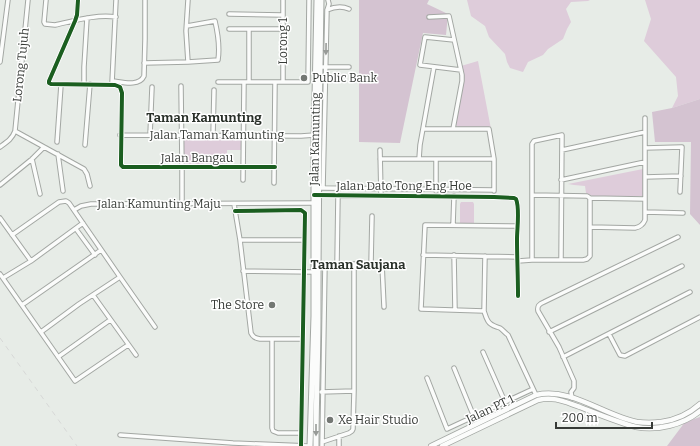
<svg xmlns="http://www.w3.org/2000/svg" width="700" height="446" font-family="Bitter,serif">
	<rect width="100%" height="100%" fill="#e7ece7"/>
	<path fill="#deccda" d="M467 0H590L588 1 571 2 566 9 571 22 567 29 563 39 548 49 543 55 528 62 523 72 510 68 507 62 505 54 489 37 485 26 471 16Z
		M645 0H700V99L672 108 678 96 676 77 644 41 651 19Z
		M478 61 491 129 459 128 455 124 464 80 461 66Z
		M184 138H242V150H227V165H184Z
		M643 169V196H592L586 193 585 186 574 185 568 184Z
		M461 202H473L474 204V224H460V204Z"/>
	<path fill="#d4c3d1" d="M359 0H429L427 4 448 14 446 35 423 33 400 143 359 142Z
		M700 99V225L690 214 691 142H655L652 112 672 108Z
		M700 417V446H667L685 422Z"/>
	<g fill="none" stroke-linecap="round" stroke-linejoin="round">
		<defs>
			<path id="minor" d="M46 0 44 22 45 24 55 25C74 21 96 14 116 17
				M78 0 77 15 75 21 49 81V83L51 84 115 85 120 87 122 93 121 160V165L123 167H275
				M327 10C334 7 342 6 349 9
				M229 14 282 15
				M429 17 449 16 462 75V81L453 129
				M229 29H282
				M249 29V82
				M454 40 425 37 420 65 461 70
				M0 62 8 0
				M188 62 186 31 188 0
				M144 63 188 62 218 60C220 47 218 34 215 21L187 26
				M320 67H349
				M113 81C122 82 139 87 144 76L145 39V0
				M218 82H308L309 0
				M283 82V0
				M112 83 116 0
				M84 84V67L87 18
				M181 86 182 168V204
				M423 129H489L494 159V191
				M15 131 84 169 87 174 90 186
				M120 135 301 136 315 135
				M150 135 152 87
				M213 136 214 90
				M57 142 61 85
				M85 145 90 84
				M0 147C7 142 12 139 15 131L28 0
				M645 148 682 147 680 192
				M380 150 381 196
				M562 150 645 132
				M58 154 63 191
				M32 159 40 194
				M380 159H494
				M419 159 420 145 434 67
				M645 177 681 176
				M243 180 244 82
				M561 180 645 162
				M274 183 275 82
				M0 185 32 159 44 147
				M321 188 494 190
				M323 188 327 10 329 4 328 0
				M436 191V160
				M317 195 494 197 514 198 516 199C520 208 517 229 517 239 517 258 518 277 518 296
				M532 195 587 196 590 198 645 199
				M234 204 240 240 251 333C253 337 255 338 260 339H303
				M74 210 81 206 91 204 315 203
				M235 211 301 210 305 213 301 446
				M645 212 683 213
				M0 218 31 261
				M453 225 454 196
				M590 227 635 228C640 227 643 225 645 220V118
				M76 229 95 255
				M12 235 59 202 66 201 69 203 120 277 155 327
				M240 240H304
				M423 255 517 257
				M454 255 455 310
				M485 256 484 311 421 309 425 225 517 226
				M532 260V144L534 141 562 135 561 260
				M518 261 532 260H583L587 259 590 256V198
				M318 264H382L384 307
				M337 264 338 195
				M371 264 372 216
				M243 271 313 272
				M0 274 75 381 128 345
				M3 278 31 261 83 223
				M93 295 136 355
				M22 305 101 250
				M484 311C485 314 486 318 488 321 491 326 495 326 500 328 503 330 505 333 508 335L536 395
				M41 332 79 304 120 277
				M549 332 682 266
				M609 334 620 355 625 356 700 317
				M272 339V428L273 431 278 433H301
				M483 352 505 402
				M58 357 110 320
				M563 357 690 292
				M454 368 474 417
				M427 378 447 429 533 389
				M321 392 354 391
				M572 398 571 392 574 388V381L559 347 538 311C537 306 539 304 544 302L678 237
				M120 435 233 443 309 446
				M322 442 349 433 352 431 353 429 354 391V264
				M322 446 325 264
				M339 446V436"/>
			<path id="tertiary" d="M431 446 536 395C571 387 603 415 637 422 645 423 653 423 661 422 676 420 689 414 700 404
				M442 446 538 400C554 396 565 402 580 407 598 414 617 422 636 427 657 431 683 425 700 411"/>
			<path id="secondary" d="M310 446 314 316V146L317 0
				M316 446C316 402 318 359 318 316 318 210 319 105 321 0"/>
		</defs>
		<use href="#minor" stroke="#a3a7a3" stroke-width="5.5"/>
		<use href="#tertiary" stroke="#a3a7a3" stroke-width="6"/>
		<use href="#secondary" stroke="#a3a7a3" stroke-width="7"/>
		<use href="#minor" stroke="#fbfcfb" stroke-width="3.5"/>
		<use href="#tertiary" stroke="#fbfcfb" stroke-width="4.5"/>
		<use href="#secondary" stroke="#fbfcfb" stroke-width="5"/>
		<path stroke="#d7d8d7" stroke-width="1" stroke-dasharray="5 5" stroke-linecap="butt" d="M0 338 77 446"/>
		<defs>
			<path id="cycleway" d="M78 0 77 15 75 21 49 81V83L51 84 115 85 120 87 122 93 121 160V165L123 167H275
				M314 195 494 197 514 198 516 199C520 208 517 229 517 239 517 258 518 277 518 296
				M235 211 301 210 305 213 301 446"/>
		</defs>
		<use href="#cycleway" stroke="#fff" stroke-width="6"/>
		<use href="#cycleway" stroke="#1b5e20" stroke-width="4"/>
	</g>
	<defs><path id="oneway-solid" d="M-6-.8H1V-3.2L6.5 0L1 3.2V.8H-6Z"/></defs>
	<g fill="#989b98">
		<use href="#oneway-solid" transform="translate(326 49) rotate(91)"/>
		<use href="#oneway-solid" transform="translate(316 430) rotate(90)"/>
	</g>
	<g fill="#747874" stroke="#fff" stroke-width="1.5">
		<circle cx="304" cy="78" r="4"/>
		<circle cx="272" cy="305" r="4"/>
		<circle cx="330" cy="420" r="4"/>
	</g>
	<g text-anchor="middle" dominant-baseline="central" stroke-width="3" stroke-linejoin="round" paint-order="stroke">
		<g font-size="12" fill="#363a36" stroke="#fff">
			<text transform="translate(283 41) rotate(-90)">Lorong 1</text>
			<text transform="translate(21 65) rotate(-84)">Lorong Tujuh</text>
			<text x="217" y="135">Jalan Taman Kamunting</text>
			<text transform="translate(315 139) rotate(-89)">Jalan Kamunting</text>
			<text x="197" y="158">Jalan Bangau</text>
			<text x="404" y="186">Jalan Dato Tong Eng Hoe</text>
			<text x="159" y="204">Jalan Kamunting Maju</text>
			<text transform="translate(490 409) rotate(-25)">Jalan PT 1</text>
		</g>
		<g font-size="12" fill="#363a36" stroke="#fff" text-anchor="start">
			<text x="312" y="78">Public Bank</text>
			<text x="264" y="305" text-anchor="end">The Store</text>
			<text x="338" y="420">Xe Hair Studio</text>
		</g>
		<g font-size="13" font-weight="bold" fill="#293029" stroke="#fff">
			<text x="204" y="117">Taman Kamunting</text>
			<text x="358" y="264">Taman Saujana</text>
		</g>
	</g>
	<path d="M556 422v6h96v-6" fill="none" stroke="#363a36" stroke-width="2"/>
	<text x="562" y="422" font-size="12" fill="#363a36" stroke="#ffffff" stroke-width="3" paint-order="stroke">200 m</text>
</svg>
